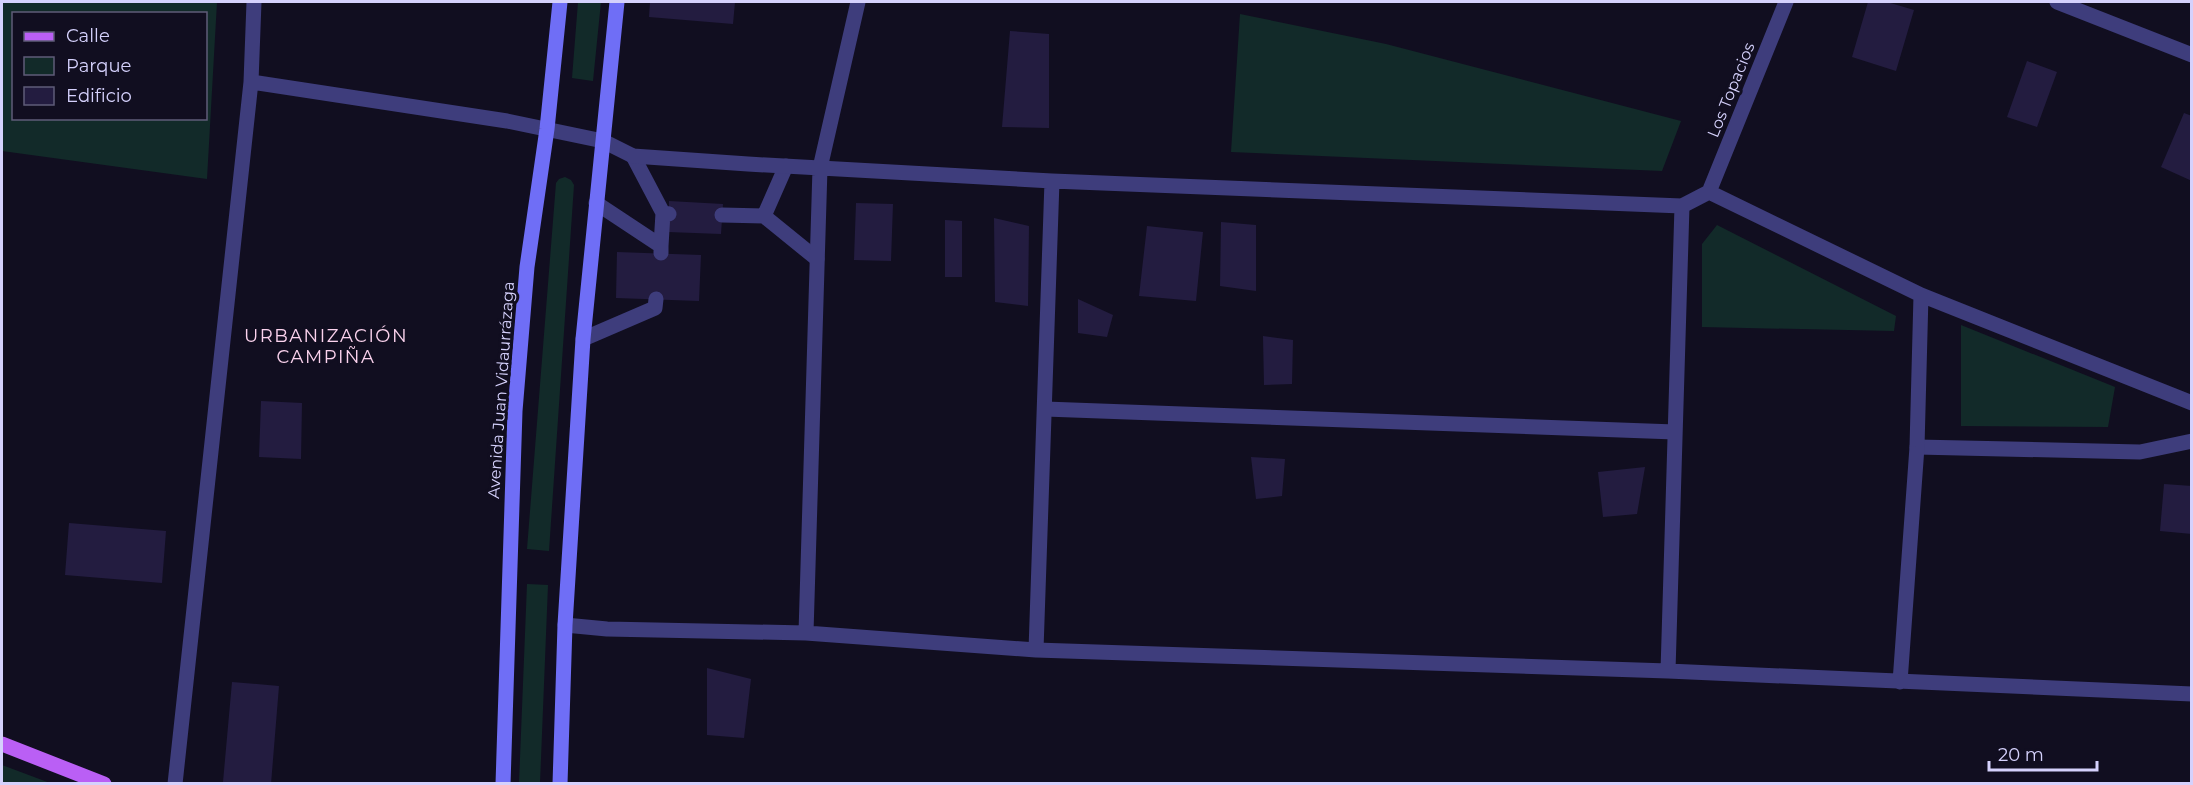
<svg xmlns="http://www.w3.org/2000/svg" width="2193" height="785" font-family="Montserrat,sans-serif">
	<rect width="100%" height="100%" fill="#110e20"/>
	<path fill="#122a29" fill-rule="evenodd" d="M2 2H217L207 179 2 151ZM14 14H206V118H14Z
		M578 2H601L593 81 572 78Z
		M1240 14 1386 44 1681 121 1662 171 1231 152Z
		M565 177 571 180 574 185 549 551 527 549 556 183 559 179Z
		M1717 225 1896 316 1894 331 1702 327V244Z
		M1961 325 2115 387 2108 427 1961 426Z
		M527 584 548 585 540 783H519Z
		M2 765 50 783H2Z"/>
	<path fill="#231c40" d="M650 2H735L733 24 649 17Z
		M1868 2H1887L1914 10 1896 71 1852 57Z
		M1010 31 1049 34V128L1002 127Z
		M2027 61 2057 72 2037 127 2007 117Z
		M2184 113 2192 116V181L2161 167Z
		M669 201 723 204 721 234 668 232Z
		M856 203 893 204 891 261 854 260Z
		M994 218 1029 226 1028 306 995 302Z
		M945 220 962 221V277H945Z
		M1221 222 1256 225V291L1220 286Z
		M1147 226 1203 232 1196 301 1139 296Z
		M617 252 701 255 699 301 616 298Z
		M1078 299 1113 315 1107 337 1078 333Z
		M1263 336 1293 340 1292 384 1264 385Z
		M261 401 302 403 301 459 259 457Z
		M1251 457 1285 459 1282 496 1256 499Z
		M1645 467 1637 514 1603 517 1598 472Z
		M2164 484 2192 486V534L2160 531Z
		M69 523 166 531 162 583 65 575Z
		M707 668 751 679 744 738 707 735Z
		M232 682 279 686 271 784 223 782Z"/>
	<g fill="none" stroke-linecap="round" stroke-linejoin="round">
		<path stroke="#3e3d7c" stroke-width="15" d="M633 156 663 213 669 214
			M596 203 661 246V253
			M722 215 764 216 786 166
			M764 216 817 259
			M661 246 663 213
			M583 339 655 308 656 299
			M1917 447 2140 452 2192 441"/>
		<path stroke="#3e3d7c" stroke-width="15" d="M2057 2 2192 55
			M251 82 507 121 603 141 633 156 748 164 1052 181 1682 206 1709 192 1921 295 2192 403
			M1709 192 1786 2
			M1045 409 1675 432
			M565 625 607 629 806 633 1036 650 1668 671 2192 694
			M806 633 820 168 858 2
			M1036 650 1052 181
			M1668 671 1682 206
			M1900 682 1917 447 1921 295
			M175 784 251 82 254 2"/>
		<path stroke="#6f6ef6" stroke-width="15" d="M503 784 515 411 527 267 547 129 560 2
			M560 784 565 625 583 339 617 2"/>
		<path stroke="#ba5ff5" stroke-width="15" d="M2 744 104 784"/>
	</g>
	<g text-anchor="middle" dominant-baseline="central" stroke-width="6" stroke-linejoin="round" paint-order="stroke">
		<g font-size="16" fill="#d5d1fc" stroke="#110e20">
			<text transform="translate(1731 90) rotate(-68)">Los Topacios</text>
			<text transform="translate(501 390) rotate(-86)">Avenida Juan Vidaurrázaga</text>
		</g>
		<g font-size="18" letter-spacing="1.5" fill="#fcd3ee" stroke="#110e20">
			<text x="326" y="336">URBANIZACIÓN<tspan x="326" dy="21">CAMPIÑA</tspan></text>
		</g>
	</g>
	<rect width="2193" height="785" fill="none" stroke="#d5d1fc" stroke-width="6"/>
	<rect x="12" y="12" width="195" height="108" fill="#110e20" stroke="#5f5c78" stroke-width="1.5"/>
	<rect x="24" y="32" width="30" height="9" fill="#ba5ff5" stroke="#5f5c78" stroke-width="1.5"/>
	<text x="66" y="42" font-size="18" fill="#d5d1fc">Calle</text>
	<rect x="24" y="57" width="30" height="18" fill="#122a29" stroke="#5f5c78" stroke-width="1.5"/>
	<text x="66" y="72" font-size="18" fill="#d5d1fc">Parque</text>
	<rect x="24" y="87" width="30" height="18" fill="#231c40" stroke="#5f5c78" stroke-width="1.5"/>
	<text x="66" y="102" font-size="18" fill="#d5d1fc">Edificio</text>
	<path d="M1989 761v9h108v-9" fill="none" stroke="#d5d1fc" stroke-width="3"/>
	<text x="1998" y="761" font-size="18" fill="#d5d1fc" stroke="#110e20" stroke-width="4.5" paint-order="stroke">20 m</text>
</svg>
